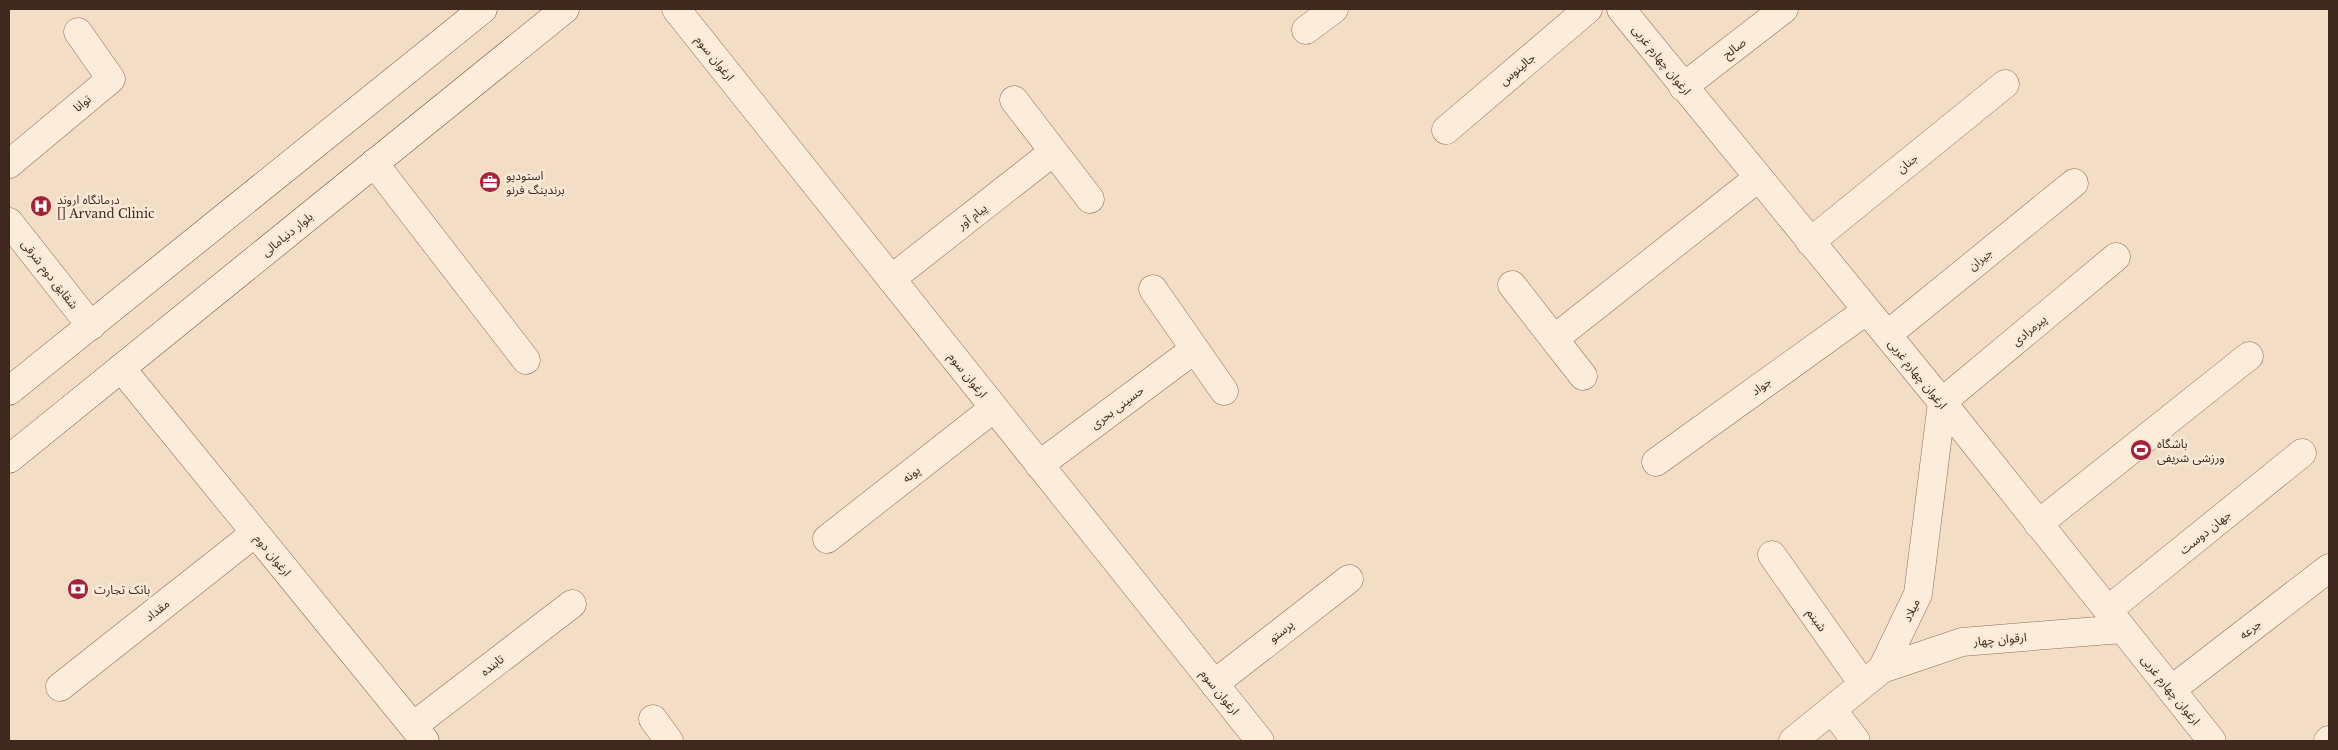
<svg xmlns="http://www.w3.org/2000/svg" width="2338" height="750" viewBox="0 0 2338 750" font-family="'Libre Baskerville','Noto Sans Arabic',serif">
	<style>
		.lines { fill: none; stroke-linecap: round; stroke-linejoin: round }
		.minor-casing { stroke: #906d59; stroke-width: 29 }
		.secondary-casing { stroke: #724e3c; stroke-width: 29 }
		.minor { stroke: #fcecda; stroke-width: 28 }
		.secondary { stroke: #fcecda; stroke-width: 28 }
		.labels { text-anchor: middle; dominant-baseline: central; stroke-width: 5; stroke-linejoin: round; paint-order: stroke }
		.street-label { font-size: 12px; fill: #3f291e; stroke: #f9e9d6 }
		.poi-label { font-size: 12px; fill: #3f291e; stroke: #f9e9d6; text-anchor: start }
	</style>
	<rect width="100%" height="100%" fill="#f3dec5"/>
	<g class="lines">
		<g class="minor-casing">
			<path id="minor" d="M 676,9 L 1260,741
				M 1621,9 L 1942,402 L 2212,741
				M 1306,30 L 1334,9
				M 1683,87 L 1784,9
				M 1014,100 L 1090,199
				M 1446,130 L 1588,9
				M 374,163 L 526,360
				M 9,164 L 111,79 L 78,32
				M 9,222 L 91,326
				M 1810,242 L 2005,84
				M 891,279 L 1053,152
				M 1512,285 L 1583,376
				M 1153,289 L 1224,391
				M 1887,335 L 2074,183
				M 1554,339 L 1758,178
				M 121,368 L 425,741
				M 1656,462 L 1866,311
				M 1039,465 L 1195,349
				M 2038,524 L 2249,356
				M 827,539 L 994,408
				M 1772,555 L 1863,684
				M 2108,610 L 2302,453
				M 1882,669 L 1962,642 L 2122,629
				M 1214,684 L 1349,579
				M 60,687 L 255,533
				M 2171,690 L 2329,568
				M 1832,709 L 1856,741
				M 653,719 L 669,741
				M 413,726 L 572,604
				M 1793,741 L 1882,669 L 1918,594 L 1942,402 L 2116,257
				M 2328,741 L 2329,740"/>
		</g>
		<g class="secondary-casing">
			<path id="secondary" d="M 9,391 L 483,9
				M 9,459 L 565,9"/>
		</g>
		<use href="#minor" class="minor"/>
		<use href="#secondary" class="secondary"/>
	</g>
	<defs>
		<g id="office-disc" transform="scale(1.125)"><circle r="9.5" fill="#a62239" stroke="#f9e9d6"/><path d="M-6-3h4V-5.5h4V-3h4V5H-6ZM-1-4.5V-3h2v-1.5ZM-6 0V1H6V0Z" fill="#fff"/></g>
		<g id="hospital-disc" transform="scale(1.125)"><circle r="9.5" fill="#a62239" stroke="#f9e9d6"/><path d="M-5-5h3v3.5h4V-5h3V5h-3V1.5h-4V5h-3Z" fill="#fff"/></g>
		<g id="stadium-disc" transform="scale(1.125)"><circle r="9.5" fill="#a62239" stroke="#f9e9d6"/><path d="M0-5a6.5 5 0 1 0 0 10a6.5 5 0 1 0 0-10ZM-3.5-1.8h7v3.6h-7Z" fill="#fff"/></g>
		<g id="bank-disc" transform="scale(1.125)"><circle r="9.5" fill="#a62239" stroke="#f9e9d6"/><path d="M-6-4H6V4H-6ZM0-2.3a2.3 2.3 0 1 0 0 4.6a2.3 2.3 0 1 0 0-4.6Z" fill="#fff"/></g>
	</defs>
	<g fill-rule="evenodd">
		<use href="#office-disc" x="490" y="182"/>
		<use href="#hospital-disc" x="41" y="206"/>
		<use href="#stadium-disc" x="2141" y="450"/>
		<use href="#bank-disc" x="78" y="589"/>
	</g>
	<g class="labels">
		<g class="street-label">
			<text transform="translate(1734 48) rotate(-38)">صالح</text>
			<text transform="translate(715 58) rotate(51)">ارغوان سوم</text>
			<text transform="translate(1662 60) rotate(51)">ارغوان چهارم غربی</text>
			<text transform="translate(1517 69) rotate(-40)">جالینوس</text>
			<text transform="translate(82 103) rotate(-40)">توانا</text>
			<text transform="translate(1907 163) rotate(-39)">جنان</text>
			<text transform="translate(972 216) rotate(-38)">پیام آور</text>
			<text transform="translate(287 234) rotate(-39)">بلوار دنیامالی</text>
			<text transform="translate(1980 259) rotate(-39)">جیران</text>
			<text transform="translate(50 274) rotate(52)">شقایق دوم شرقی</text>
			<text transform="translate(2029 330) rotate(-40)">پیرمرادی</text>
			<text transform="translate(1918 374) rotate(51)">ارغوان چهارم غربی</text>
			<text transform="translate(968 375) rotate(51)">ارغوان سوم</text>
			<text transform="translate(1761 386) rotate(-36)">جواد</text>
			<text transform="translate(1117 407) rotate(-37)">حسینی بحری</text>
			<text transform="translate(911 474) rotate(-38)">پونه</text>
			<text transform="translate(2205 532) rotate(-39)">جهان دوست</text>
			<text transform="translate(273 555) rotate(51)">ارغوان دوم</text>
			<text transform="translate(157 610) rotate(-38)">مقداد</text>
			<text transform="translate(1911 610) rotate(-65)">میلاد</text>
			<text transform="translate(1817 620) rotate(55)">شبنم</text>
			<text transform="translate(2250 629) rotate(-38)">جرعه</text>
			<text transform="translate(1281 631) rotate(-38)">پرستو</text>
			<text transform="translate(2000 639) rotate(-5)">ارقوان چهار</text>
			<text transform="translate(492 665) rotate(-38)">تابنده</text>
			<text transform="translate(2171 690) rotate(51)">ارغوان چهارم غربی</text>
			<text transform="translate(1220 692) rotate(51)">ارغوان سوم</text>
		</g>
		<g class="poi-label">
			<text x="506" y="175">استودیو<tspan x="506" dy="14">برندینگ فرنو</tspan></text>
			<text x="57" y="199">درمانگاه اروند<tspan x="57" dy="14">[] Arvand Clinic</tspan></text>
			<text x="2157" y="443">باشگاه<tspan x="2157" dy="14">ورزشی شریفی</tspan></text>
			<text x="94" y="589">بانک تجارت</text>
		</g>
	</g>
	<rect width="2338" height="750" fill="none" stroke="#3f291e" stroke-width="20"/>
</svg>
